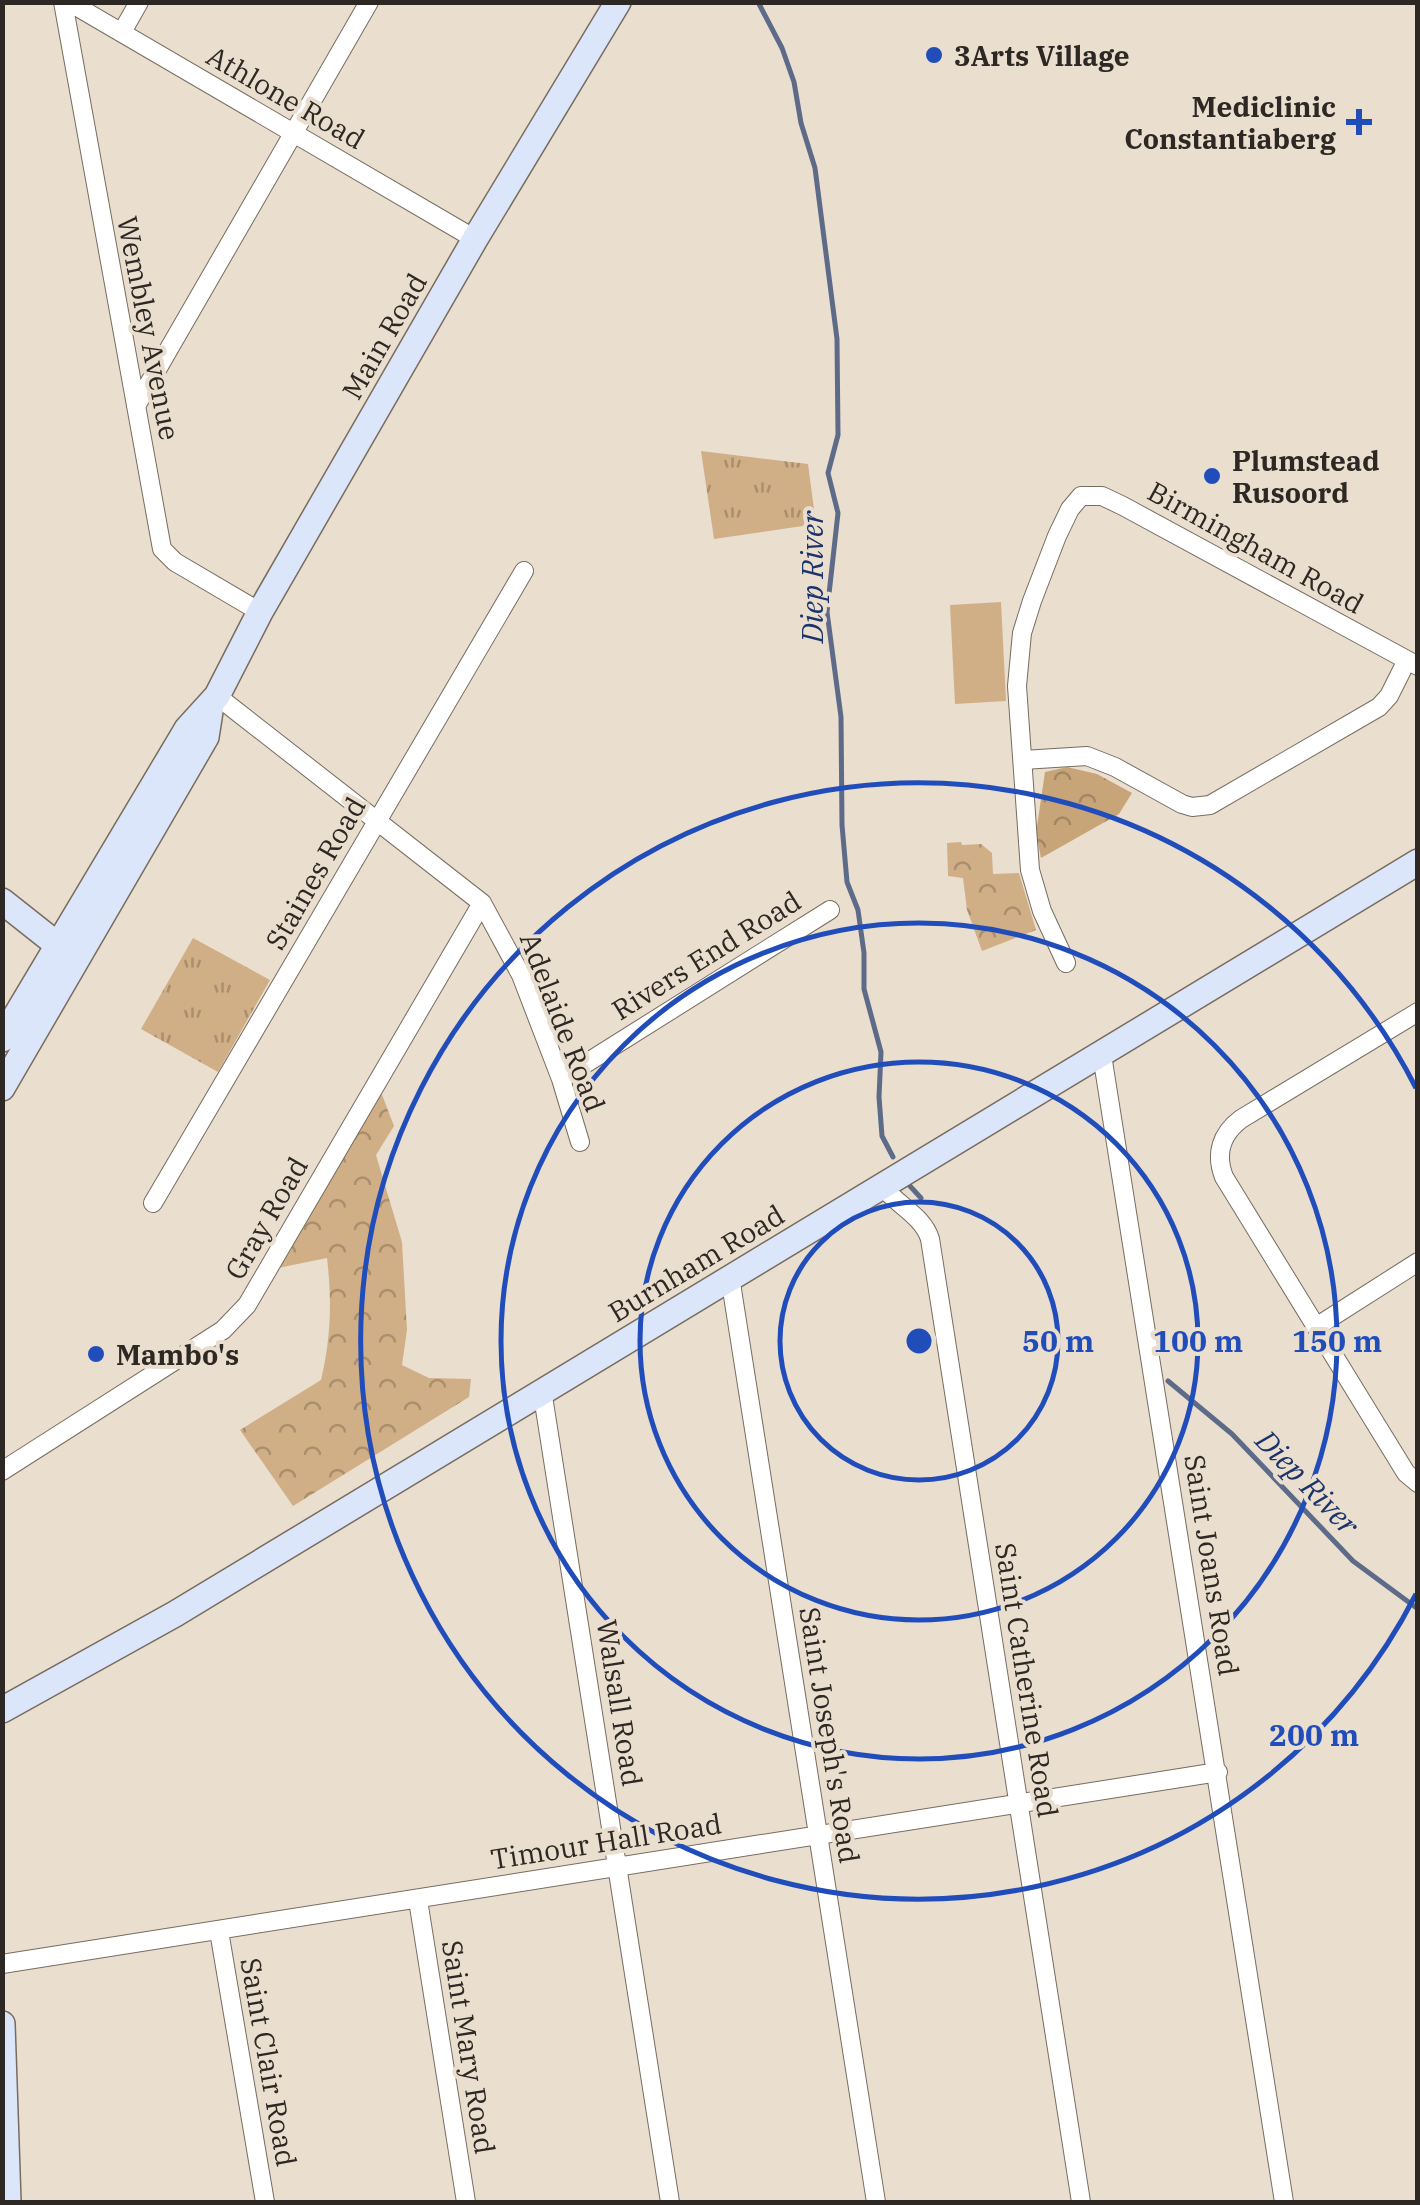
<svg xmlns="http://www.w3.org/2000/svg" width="1420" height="2205" viewBox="0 0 1420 2205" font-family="'IBM Plex Serif',serif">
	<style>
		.grass { fill: url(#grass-tufts) }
		.forest { fill: url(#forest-crowns) }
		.park { fill: url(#park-crowns) }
		.garden { fill: #d1af86 }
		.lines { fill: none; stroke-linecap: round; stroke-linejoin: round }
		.stream { stroke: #5d6b88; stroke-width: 5 }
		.street-casing { stroke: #776c5f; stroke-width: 20 }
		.secondary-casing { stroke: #776c5f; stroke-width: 28 }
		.street { stroke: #fff; stroke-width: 18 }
		.secondary { stroke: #dce6fb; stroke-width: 25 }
		.ring { fill: none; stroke: #214dbb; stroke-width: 5 }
		.poi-dot { fill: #214dbb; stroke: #eadecf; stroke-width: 4 }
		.labels { text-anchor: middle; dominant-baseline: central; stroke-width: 8; stroke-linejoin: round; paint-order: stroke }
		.poi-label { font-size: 28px; font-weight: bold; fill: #2d2823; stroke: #eadecf; text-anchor: start }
		.street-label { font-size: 28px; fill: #2d2823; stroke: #eadecf }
		.water-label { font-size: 30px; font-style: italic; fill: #1a336a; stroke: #eadecf }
		.centre { fill: #214dbb; stroke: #eadecf; stroke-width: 5 }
		.ring-label { font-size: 30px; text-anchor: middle; font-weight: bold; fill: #214dbb; stroke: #eadecf; stroke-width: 8; stroke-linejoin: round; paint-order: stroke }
	</style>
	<defs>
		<pattern id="grass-tufts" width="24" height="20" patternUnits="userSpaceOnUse" patternTransform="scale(2.5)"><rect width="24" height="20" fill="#d1af86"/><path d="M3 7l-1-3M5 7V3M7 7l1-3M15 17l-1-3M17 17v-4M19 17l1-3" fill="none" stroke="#aa8e6d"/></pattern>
		<pattern id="forest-crowns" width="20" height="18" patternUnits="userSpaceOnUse" patternTransform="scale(2.5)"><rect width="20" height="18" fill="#c8a579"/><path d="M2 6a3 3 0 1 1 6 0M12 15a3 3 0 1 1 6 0" fill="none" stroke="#a38663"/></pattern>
		<pattern id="park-crowns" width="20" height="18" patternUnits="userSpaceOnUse" patternTransform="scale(2.5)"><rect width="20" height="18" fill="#d1af86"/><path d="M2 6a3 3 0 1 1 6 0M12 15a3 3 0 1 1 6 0" fill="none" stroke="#aa8e6d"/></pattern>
	</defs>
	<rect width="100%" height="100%" fill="#eadecf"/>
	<path class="grass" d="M 701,451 L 808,464 L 816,524 L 714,539 Z
		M 193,938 L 270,980 L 218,1072 L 141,1029 Z"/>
	<path class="forest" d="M 1067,767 L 1097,774 L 1132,793 L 1119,814 L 1041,858 L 1036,833 L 1045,772 Z"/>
	<path class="park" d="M 961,842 L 962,845 L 981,844 L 992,853 L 993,874 L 1019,873 L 1036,930 L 982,951 L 967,910 L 963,878 L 948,876 L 947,843 Z
		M 381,1092 L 394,1126 L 376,1155 L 402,1242 L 407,1330 L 402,1365 L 429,1378 L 471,1379 L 469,1397 L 293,1506 L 240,1430 L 321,1380 C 331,1338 332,1301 327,1258 L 278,1268 Z"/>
	<path class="garden" d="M 1001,602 L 1006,701 L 955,704 L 950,605 Z"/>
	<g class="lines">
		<path class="stream" d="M 758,2 L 782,48 L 794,82 L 801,123 L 815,168 L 837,339 L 838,435 L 828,473 L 838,513 L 827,612 L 841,717 L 842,825 L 847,882 L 858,910 L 864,953 L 864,989 L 881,1052 L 879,1097 L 882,1136 L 893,1157
			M 909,1185 L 921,1198
			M 1168,1381 L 1232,1434 L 1353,1561 L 1418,1609"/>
		<g class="street-casing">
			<path id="street" d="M 63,2 L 162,549 L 175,562 L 260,612
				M 69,2 L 475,239
				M 122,32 L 139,2
				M 136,406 L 369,2
				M 217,696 L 482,903 L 521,975 L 561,1079 L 580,1142
				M 1023,760 L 1087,756 L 1115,767 L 1182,804 L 1192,807 L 1210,805 L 1379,707 L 1389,696 L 1407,660
				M 1066,963 L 1042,911 L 1030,870 L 1017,686 L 1022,633 L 1032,601 L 1057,536 L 1070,509 L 1081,496 L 1102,496 L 1123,506 L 1418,666
				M 1418,1012 L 1241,1119 C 1221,1134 1215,1154 1224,1177 L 1406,1473 L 1418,1483
				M 1102,1055 L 1284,2202
				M 561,1079 L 830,910
				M 882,1186 C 897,1205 923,1216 930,1239 L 1081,2202
				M 153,1203 L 524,571
				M 730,1277 L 876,2202
				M 1316,1327 L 1418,1262
				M 542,1390 L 670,2202
				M 2,1471 L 223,1330 L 247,1305 L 482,903
				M 418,1900 L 466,2202
				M 219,1931 L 265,2202
				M 2,1964 L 1218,1772"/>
		</g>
		<g class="secondary-casing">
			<path id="secondary" d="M 2,901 L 69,954
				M 2,1039 L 187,729 L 217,696 L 260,612 L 475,239 L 618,2
				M 2,1088 L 206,737 L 211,705
				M 2,1710 L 175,1614 L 1418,862
				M 2,2024 L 8,2202"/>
		</g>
		<use href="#street" class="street"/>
		<use href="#secondary" class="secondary"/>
	</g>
	<g class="ring">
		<circle cx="919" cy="1341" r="139"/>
		<circle cx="919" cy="1341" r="279"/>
		<circle cx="919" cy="1341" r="418"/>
		<path d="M1416 1594A558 558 0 1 1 1416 1088"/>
	</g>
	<g class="poi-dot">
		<circle cx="934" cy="55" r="10"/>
		<path d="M1354 107h10v10h10v10h-10v10h-10v-10h-10v-10h10z"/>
		<circle cx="1212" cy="476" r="10"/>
		<circle cx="96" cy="1354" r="10"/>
	</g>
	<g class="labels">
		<g class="poi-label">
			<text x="954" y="55">3Arts Village</text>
			<text x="1336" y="106" text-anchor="end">Mediclinic<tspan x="1336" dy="32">Constantiaberg</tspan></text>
			<text x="1232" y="460">Plumstead<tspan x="1232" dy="32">Rusoord</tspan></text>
			<text x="116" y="1354">Mambo's</text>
		</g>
		<g class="street-label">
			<text transform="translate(286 97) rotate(30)">Athlone Road</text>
			<text transform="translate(149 328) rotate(79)">Wembley Avenue</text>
			<text transform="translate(384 336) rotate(-60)">Main Road</text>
			<text transform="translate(1256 547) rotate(29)">Birmingham Road</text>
			<text transform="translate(315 873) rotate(-60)">Staines Road</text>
			<text transform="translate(706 955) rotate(-32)">Rivers End Road</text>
			<text transform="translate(563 1022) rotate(69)">Adelaide Road</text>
			<text transform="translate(266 1218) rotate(-60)">Gray Road</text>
			<text transform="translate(696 1263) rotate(-31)">Burnham Road</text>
			<text transform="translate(1212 1565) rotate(81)">Saint Joans Road</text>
			<text transform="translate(1027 1680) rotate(81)">Saint Catherine Road</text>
			<text transform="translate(620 1703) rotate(81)">Walsall Road</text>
			<text transform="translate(830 1735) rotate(81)">Saint Joseph's Road</text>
			<text transform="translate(606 1841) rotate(-9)">Timour Hall Road</text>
			<text transform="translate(469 2047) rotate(81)">Saint Mary Road</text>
			<text transform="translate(269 2062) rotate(80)">Saint Clair Road</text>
		</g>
		<g class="water-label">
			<text transform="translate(811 577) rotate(-90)">Diep River</text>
			<text transform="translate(1308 1482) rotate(46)">Diep River</text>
		</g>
	</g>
	<circle cx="919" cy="1341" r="15" class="centre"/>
	<g class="ring-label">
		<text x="1058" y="1352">50 m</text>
		<text x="1198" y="1352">100 m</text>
		<text x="1337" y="1352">150 m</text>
		<text x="1314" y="1746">200 m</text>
	</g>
	<rect width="1420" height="2205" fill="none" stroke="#2d2823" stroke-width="10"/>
</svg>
